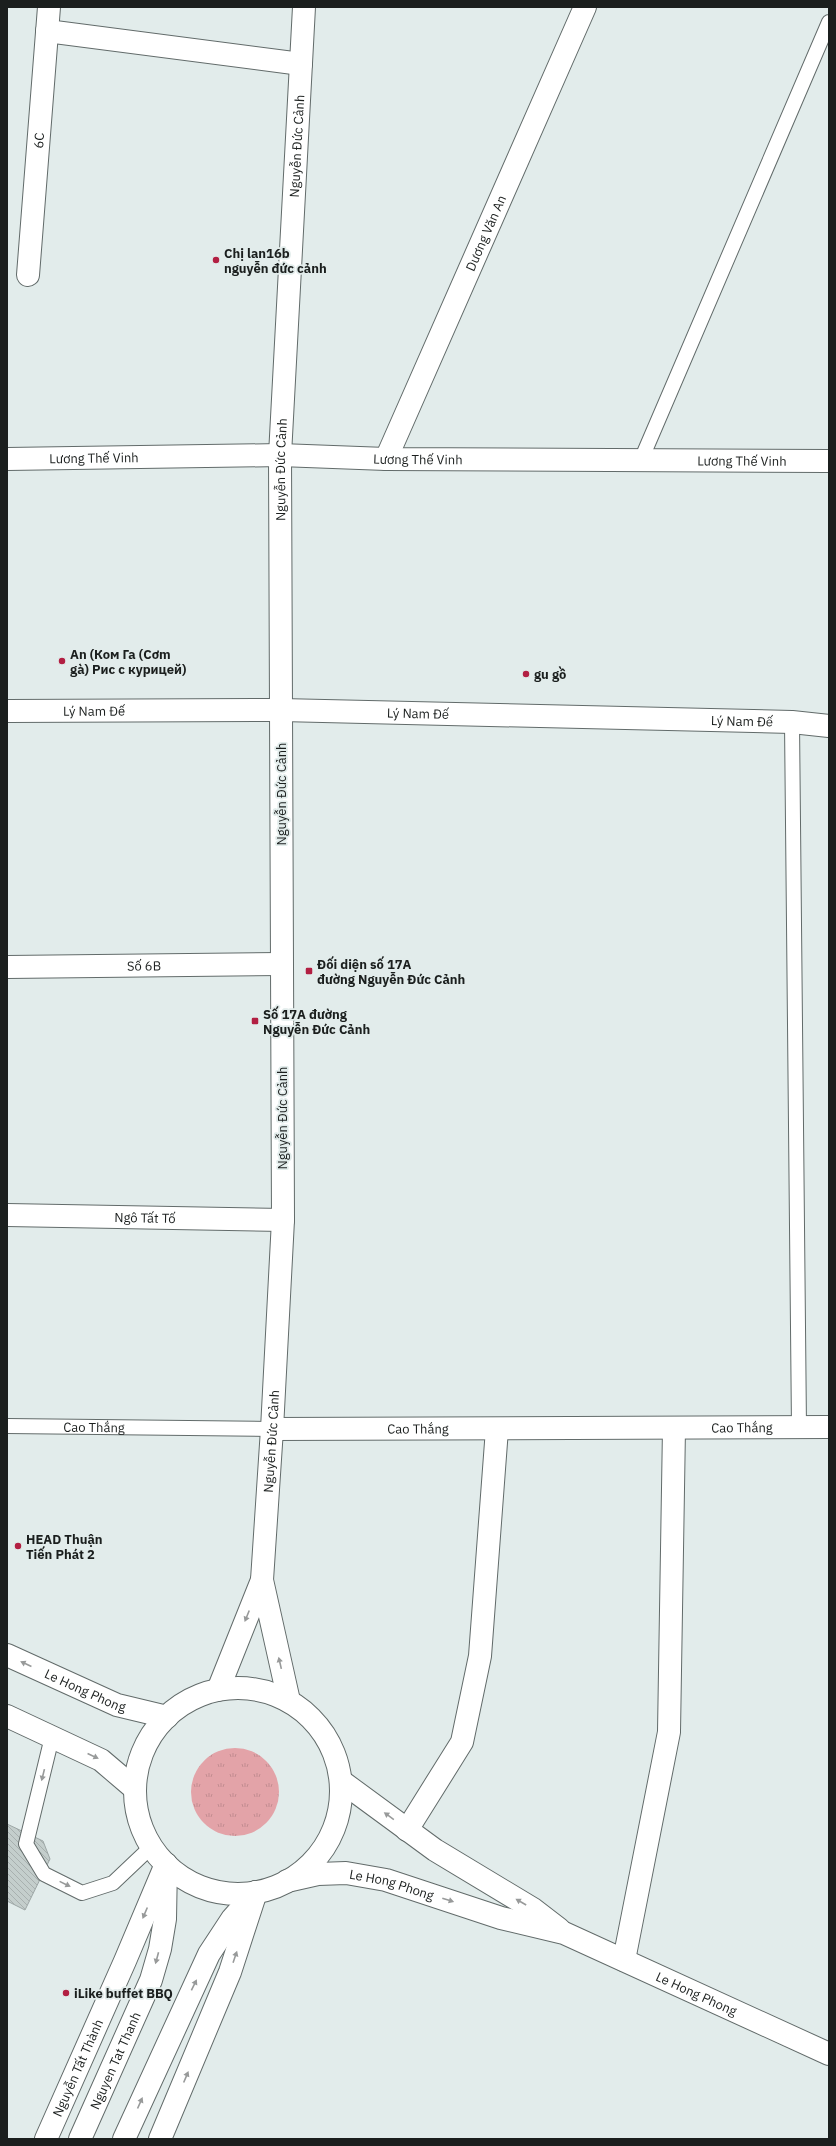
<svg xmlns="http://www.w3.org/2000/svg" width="836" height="2146" viewBox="0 0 836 2146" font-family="'IBM Plex Sans',sans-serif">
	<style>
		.grass { fill: url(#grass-tufts) }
		.building { fill: url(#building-back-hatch); stroke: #9da7a6 }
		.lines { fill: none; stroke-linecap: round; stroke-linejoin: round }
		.service-casing { stroke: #626b6a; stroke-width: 16 }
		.minor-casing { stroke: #626b6a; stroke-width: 24 }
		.secondary-casing { stroke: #626b6a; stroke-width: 24 }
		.primary-casing { stroke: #626b6a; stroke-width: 24 }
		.service { stroke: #fff; stroke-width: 14 }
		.minor { stroke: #fff; stroke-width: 22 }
		.secondary { stroke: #fff; stroke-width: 22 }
		.primary { stroke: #fff; stroke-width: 22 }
		.oneway { fill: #989a9a }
		.poi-dot { fill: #b21f42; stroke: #e2eceb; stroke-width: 1.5 }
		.labels { text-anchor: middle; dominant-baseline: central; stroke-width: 3.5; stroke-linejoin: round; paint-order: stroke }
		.street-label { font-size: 13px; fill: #1b1f1e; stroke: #e2eceb }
		.poi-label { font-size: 13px; font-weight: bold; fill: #1b1f1e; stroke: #e2eceb; text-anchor: start }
	</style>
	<defs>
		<pattern id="grass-tufts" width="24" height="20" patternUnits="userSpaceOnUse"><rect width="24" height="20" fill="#e3a3a8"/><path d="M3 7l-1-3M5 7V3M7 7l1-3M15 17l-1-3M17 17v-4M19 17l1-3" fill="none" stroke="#c28c90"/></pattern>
		<pattern id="building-back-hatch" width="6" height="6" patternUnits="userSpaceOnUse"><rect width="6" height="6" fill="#c4cecc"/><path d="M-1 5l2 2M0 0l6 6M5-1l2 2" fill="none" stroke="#a8b0af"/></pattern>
	</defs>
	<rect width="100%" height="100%" fill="#e2eceb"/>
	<path class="grass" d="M191 1792a44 44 0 1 1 88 0a44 44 0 1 1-88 0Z"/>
	<path class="building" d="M 7,1824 L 43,1841 L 50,1859 L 25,1910 L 7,1901 Z"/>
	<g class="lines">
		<g class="service-casing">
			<g id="service">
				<path d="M 641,460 L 829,22"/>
				<path d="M 792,722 L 799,1428"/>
				<path id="s1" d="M 7,1426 L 272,1429"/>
				<path d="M 52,1737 L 26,1844 L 44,1874 L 82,1893 L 113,1883 L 151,1847"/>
			</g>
		</g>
		<g class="minor-casing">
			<g id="minor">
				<path d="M 47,31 L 301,64"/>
				<path id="s2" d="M 28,275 L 49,7"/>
				<path id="s3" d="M 7,459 L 280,455 L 386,459 L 829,461"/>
				<path id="s4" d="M 386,459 L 585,7"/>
				<path id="s5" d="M 7,711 L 281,710 L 792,722 L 829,726"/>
				<path id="s6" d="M 7,967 L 281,964"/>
				<path id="s7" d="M 7,1215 L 283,1220"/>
				<path id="s8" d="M 272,1429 L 829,1427"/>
				<path d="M 407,1830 L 462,1742 L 480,1656 L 497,1429"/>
				<path d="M 624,1960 L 669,1732 L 674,1428"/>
				<path id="s9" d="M 46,2139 L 125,1961 L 166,1864"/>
				<path d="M 160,2139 L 230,1972 L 256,1892"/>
			</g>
		</g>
		<g class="secondary-casing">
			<g id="secondary">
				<path id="s10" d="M 7,1655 L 117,1705 L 167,1717"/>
				<path d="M 7,1716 L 101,1760 L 135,1789"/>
				<path d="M 341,1781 L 435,1850 L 533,1909 L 559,1929"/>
				<path id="s11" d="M 287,1881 L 318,1874 L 346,1873 L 386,1880 L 501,1918 L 564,1933 L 829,2054"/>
			</g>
		</g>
		<g class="primary-casing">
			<g id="primary">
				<circle cx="238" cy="1791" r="103"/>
				<path d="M 218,1690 L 262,1580"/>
				<path id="s12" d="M 289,1701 L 262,1580 L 272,1429 L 283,1220 L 280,455 L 304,7"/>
				<path id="s13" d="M 80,2139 L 151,1980 L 160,1949 L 165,1919 L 166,1864"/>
				<path d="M 124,2139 L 209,1954 L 232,1919 L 256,1892"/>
			</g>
		</g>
		<use href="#service" class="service"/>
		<use href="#minor" class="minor"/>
		<use href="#secondary" class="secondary"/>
		<use href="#primary" class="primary"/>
	</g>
	<defs><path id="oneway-solid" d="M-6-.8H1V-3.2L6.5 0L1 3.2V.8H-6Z"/></defs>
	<g class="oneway">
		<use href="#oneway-solid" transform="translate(247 1616) rotate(112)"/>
		<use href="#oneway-solid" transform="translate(280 1663) rotate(-103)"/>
		<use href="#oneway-solid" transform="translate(26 1664) rotate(-155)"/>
		<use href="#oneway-solid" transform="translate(93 1756) rotate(25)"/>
		<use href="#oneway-solid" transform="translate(43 1775) rotate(104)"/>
		<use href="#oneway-solid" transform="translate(389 1816) rotate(-144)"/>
		<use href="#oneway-solid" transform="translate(65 1884) rotate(26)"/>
		<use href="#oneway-solid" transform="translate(448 1900) rotate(18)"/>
		<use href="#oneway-solid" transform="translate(521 1902) rotate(-150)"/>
		<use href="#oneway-solid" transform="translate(145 1913) rotate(113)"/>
		<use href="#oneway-solid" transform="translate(235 1957) rotate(-71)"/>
		<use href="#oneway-solid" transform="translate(157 1958) rotate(105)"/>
		<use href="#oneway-solid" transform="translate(194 1985) rotate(-64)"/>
		<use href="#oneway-solid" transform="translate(186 2077) rotate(-67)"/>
		<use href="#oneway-solid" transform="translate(140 2103) rotate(-66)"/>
	</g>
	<g class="poi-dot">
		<circle cx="216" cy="260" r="4"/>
		<circle cx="62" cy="661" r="4"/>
		<circle cx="526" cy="674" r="4"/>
		<rect x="305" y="967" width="8" height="8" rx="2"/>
		<rect x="251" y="1017" width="8" height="8" rx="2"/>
		<circle cx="18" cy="1546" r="4"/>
		<circle cx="66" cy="1993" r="4"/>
	</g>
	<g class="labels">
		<g class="street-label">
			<text stroke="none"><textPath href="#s2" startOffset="135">6C</textPath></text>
			<text stroke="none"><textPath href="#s12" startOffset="1559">Nguyễn Đức Cảnh</textPath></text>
			<text stroke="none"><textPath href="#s4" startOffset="247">Dương Văn An</textPath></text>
			<text stroke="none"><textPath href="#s3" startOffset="87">Lương Thế Vinh</textPath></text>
			<text stroke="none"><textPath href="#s3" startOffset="411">Lương Thế Vinh</textPath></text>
			<text stroke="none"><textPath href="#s3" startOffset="735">Lương Thế Vinh</textPath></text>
			<text stroke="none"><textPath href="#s12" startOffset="1235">Nguyễn Đức Cảnh</textPath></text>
			<text stroke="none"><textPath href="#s5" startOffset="87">Lý Nam Đế</textPath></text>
			<text stroke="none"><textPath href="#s5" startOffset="411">Lý Nam Đế</textPath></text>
			<text stroke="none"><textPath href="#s5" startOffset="735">Lý Nam Đế</textPath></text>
			<text transform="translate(281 794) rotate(-90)">Nguyễn Đức Cảnh</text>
			<text stroke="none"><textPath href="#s6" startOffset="137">Số 6B</textPath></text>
			<text transform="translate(282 1118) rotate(-90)">Nguyễn Đức Cảnh</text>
			<text stroke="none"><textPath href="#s7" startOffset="138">Ngô Tất Tố</textPath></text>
			<text stroke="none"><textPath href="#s1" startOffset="87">Cao Thắng</textPath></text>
			<text stroke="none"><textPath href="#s8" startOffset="470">Cao Thắng</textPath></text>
			<text stroke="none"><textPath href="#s8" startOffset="146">Cao Thắng</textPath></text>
			<text stroke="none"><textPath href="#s12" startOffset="263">Nguyễn Đức Cảnh</textPath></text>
			<text stroke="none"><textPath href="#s10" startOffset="86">Le Hong Phong</textPath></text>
			<text stroke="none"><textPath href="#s11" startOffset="107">Le Hong Phong</textPath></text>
			<text stroke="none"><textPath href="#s11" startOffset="432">Le Hong Phong</textPath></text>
			<text stroke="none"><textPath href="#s13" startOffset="86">Nguyen Tat Thanh</textPath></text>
			<text stroke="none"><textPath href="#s9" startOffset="78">Nguyễn Tất Thành</textPath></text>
		</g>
		<g class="poi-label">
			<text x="224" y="253">Chị lan16b<tspan x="224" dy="15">nguyễn đức cảnh</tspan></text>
			<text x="70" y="654">An (Ком Га (Cơm<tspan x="70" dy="15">gà) Рис с курицей)</tspan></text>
			<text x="534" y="674">gu gồ</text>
			<text x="317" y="964">Đối diện số 17A<tspan x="317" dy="15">đường Nguyễn Đức Cảnh</tspan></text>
			<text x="263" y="1014">Số 17A đường<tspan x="263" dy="15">Nguyễn Đức Cảnh</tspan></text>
			<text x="26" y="1539">HEAD Thuận<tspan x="26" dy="15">Tiến Phát 2</tspan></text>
			<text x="74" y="1993">iLike buffet BBQ</text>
		</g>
	</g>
	<rect width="836" height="2146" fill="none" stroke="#1b1f1e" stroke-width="16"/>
</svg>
